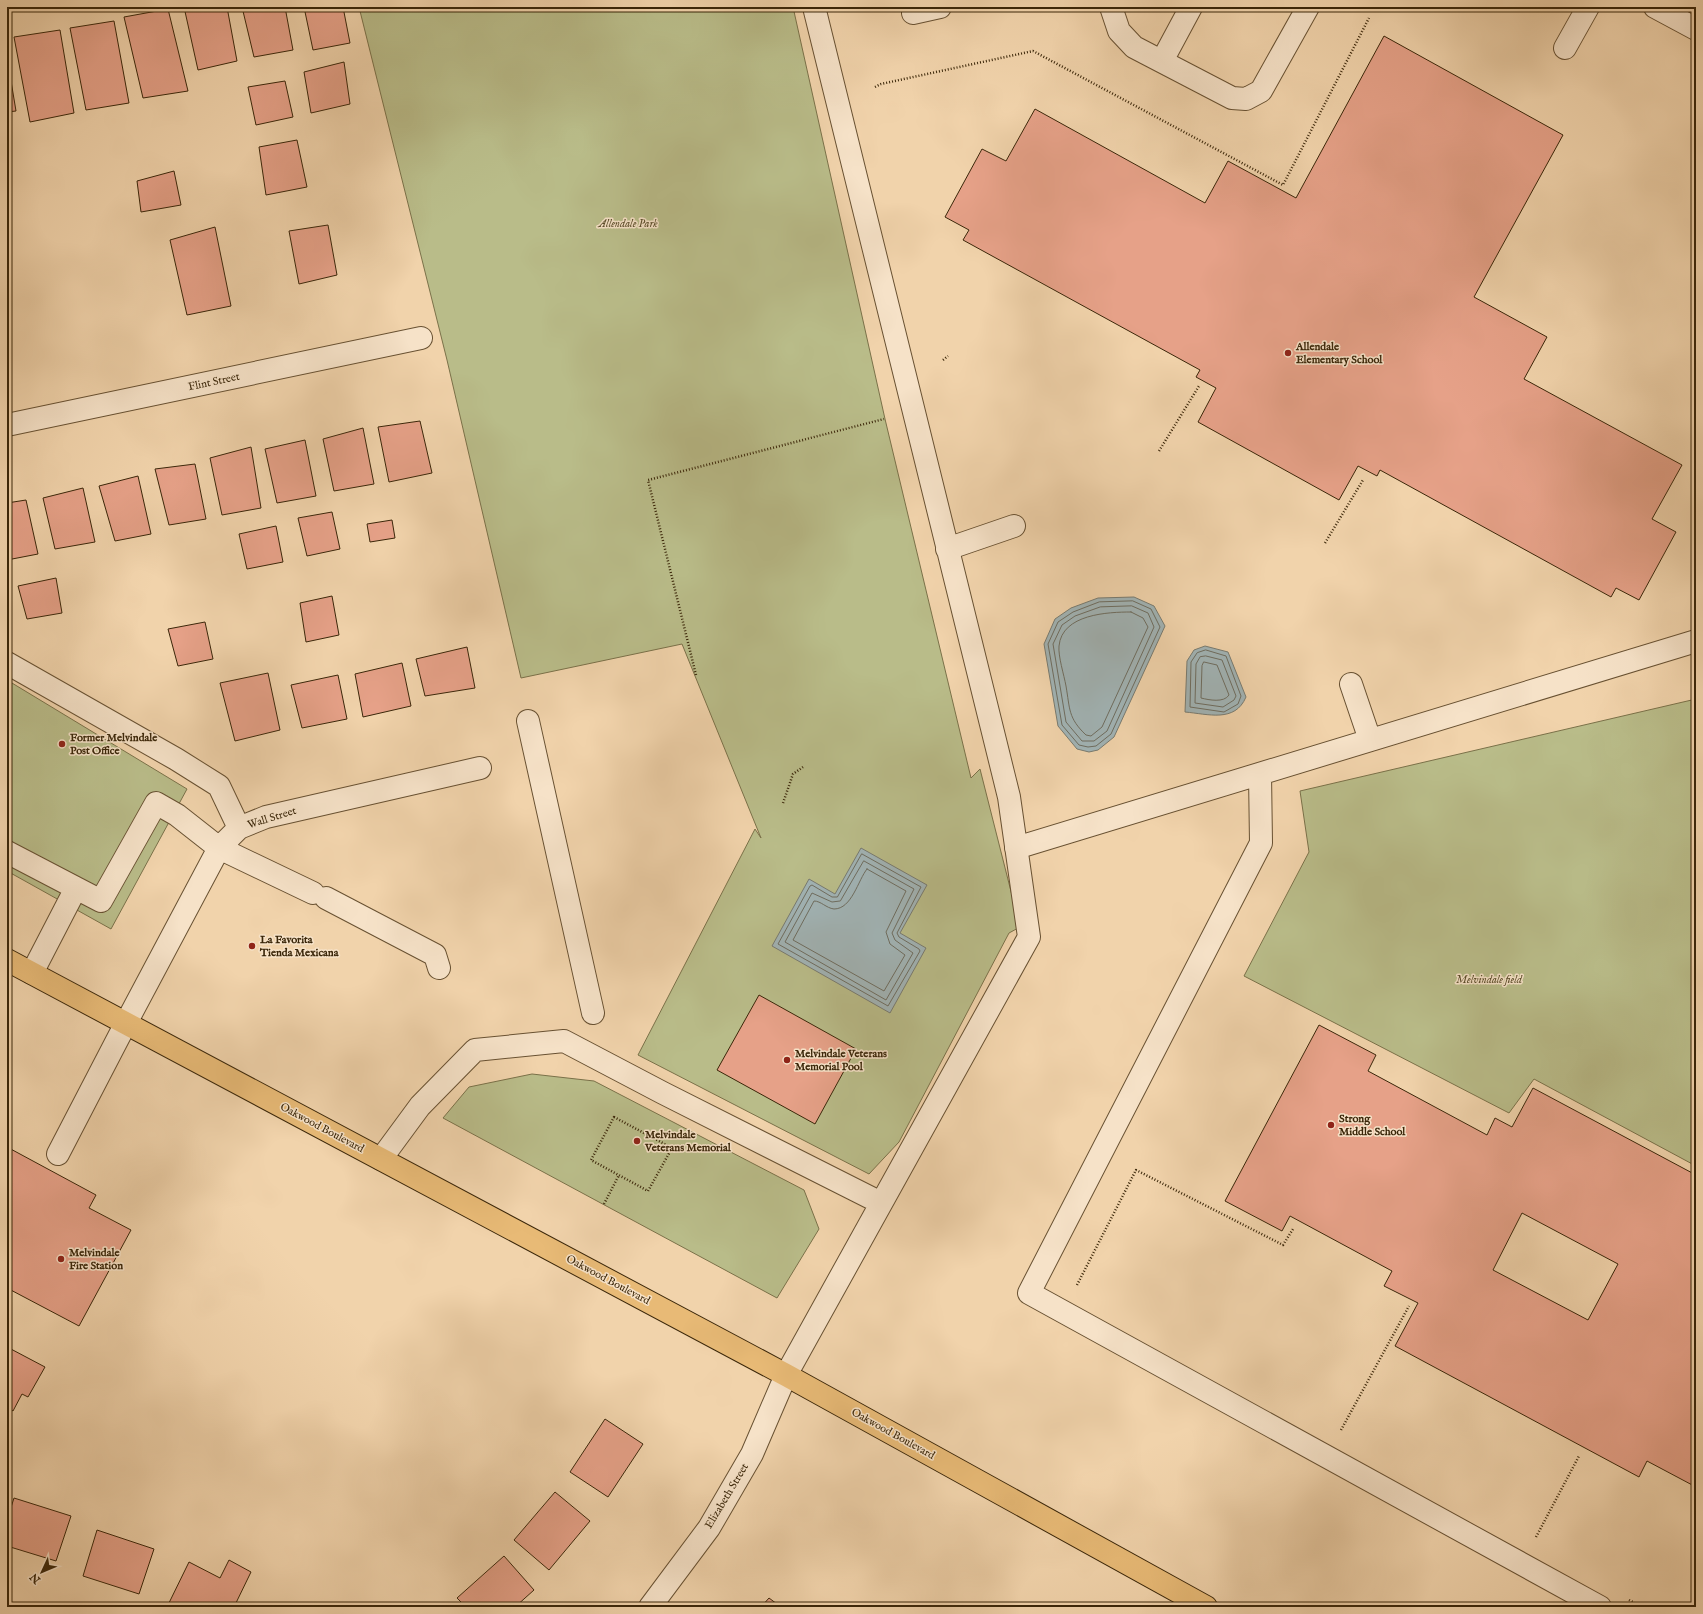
<svg xmlns="http://www.w3.org/2000/svg" width="1703" height="1614" viewBox="0 0 1703 1614" font-family="'IM FELL English',serif">
	<style>
		.green { fill: #b9bc89; stroke: #7a7149 }
		.water { fill: #a1b4b6; stroke: #787b71 }
		.lines { fill: none; stroke-linecap: round; stroke-linejoin: round }
		.shore { stroke: #6e6d60; stroke-width: 1 }
		.building { fill: #e6a188; stroke: #3a2609; fill-rule: evenodd }
		.minor-casing { stroke: #685132; stroke-width: 24 }
		.major-casing { stroke: #3a2609; stroke-width: 24 }
		.path { stroke: #3a2609; stroke-width: 2.5; stroke-dasharray: 1 2; stroke-linecap: butt }
		.minor { stroke: #f6e2c8; stroke-width: 22 }
		.major { stroke: #e8ba76; stroke-width: 22 }
		.poi-dot { fill: #8f2418; stroke: #f6e2c8; stroke-width: 1.5 }
		.labels { text-anchor: middle; dominant-baseline: central; stroke-width: 3; stroke-linejoin: round; paint-order: stroke }
		.park-label { font-size: 11px; font-style: italic; fill: #5a4c29; stroke: #f6e2c8 }
		.poi-label { font-size: 11px; font-weight: bold; fill: #3a2609; stroke: #f6e2c8; text-anchor: start }
		.street-label { font-size: 11px; fill: #3a2609; stroke: #f6e2c8 }
	</style>
	<rect width="100%" height="100%" fill="#f1d3ab"/>
	<filter id="stains"><feTurbulence type="fractalNoise" baseFrequency=".005" numOctaves="4"/><feColorMatrix values="0 0 0 0 .2 0 0 0 0 .09 0 0 0 0 .02 0 0 0 .5 -.17"/></filter>
	<radialGradient id="worn" r=".72"><stop offset=".6" stop-color="#630" stop-opacity="0"/><stop offset="1" stop-color="#630" stop-opacity=".3"/></radialGradient>
	<path class="green" d="M 359,7 L 793,7 L 885,419 L 971,778 L 980,769 L 1020,927 L 1009,933 L 899,1142 L 869,1174 L 638,1055 L 755,829 L 761,838 L 682,644 L 521,678 L 447,360 Z
		M 7,680 L 187,789 L 111,929 L 7,871 Z
		M 1696,699 L 1696,1166 L 1534,1079 L 1509,1113 L 1244,976 L 1309,852 L 1300,791 Z
		M 532,1074 L 594,1081 L 804,1190 L 819,1229 L 777,1298 L 443,1118 L 469,1087 Z"/>
	<path class="water" d="M 1134,597 L 1154,606 L 1165,626 L 1114,737 L 1098,750 L 1089,752 L 1077,749 L 1058,726 L 1044,644 L 1055,619 L 1071,608 L 1098,598 Z
		M 1205,646 L 1228,652 L 1246,697 C 1235,723 1208,714 1185,712 L 1187,661 L 1194,650 Z
		M 861,848 L 927,885 L 900,933 L 926,948 L 890,1013 L 772,946 L 809,879 L 835,894 Z"/>
	<g class="lines">
		<path class="shore" d="M 1133,601 L 1151,609 L 1160,627 L 1111,734 L 1096,746 L 1088,747 L 1079,745 L 1062,725 L 1048,644 L 1058,622 L 1073,612 L 1099,602 Z
			M 1132,606 L 1148,613 L 1154,627 L 1107,731 L 1094,741 L 1082,741 L 1066,722 L 1053,644 L 1062,625 L 1075,616 L 1100,607 Z
			M 1131,612 L 1143,618 L 1148,627 L 1102,727 L 1091,736 L 1086,735 C 1068,718 1070,709 1066,686 C 1064,675 1058,656 1059,646 C 1062,614 1108,612 1131,612 Z
			M 1206,650 L 1226,656 L 1241,696 L 1238,704 L 1224,712 L 1190,707 L 1191,662 L 1197,653 Z
			M 1206,656 L 1222,660 L 1236,696 L 1234,700 L 1223,707 L 1195,703 L 1196,664 L 1200,657 Z
			M 1204,662 L 1217,665 L 1229,695 C 1224,703 1209,700 1201,698 L 1202,666 Z
			M 862,854 L 921,887 L 897,933 L 899,937 L 919,949 L 920,951 L 888,1006 L 778,944 L 810,886 L 812,885 L 832,897 L 837,897 Z
			M 864,861 L 914,889 L 892,933 L 895,940 L 913,953 L 886,1000 L 785,942 L 812,893 L 832,902 L 840,901 Z
			M 867,869 L 906,891 L 886,932 L 890,944 L 905,955 L 884,991 L 793,940 L 814,901 C 821,901 826,908 834,909 C 852,909 858,880 867,869 Z"/>
	</g>
	<path class="building" d="M 184,7 L 227,7 L 237,61 L 198,70 Z
		M 242,7 L 285,7 L 293,50 L 254,57 Z
		M 304,7 L 343,7 L 350,43 L 313,50 Z
		M 168,9 L 188,91 L 143,98 L 124,17 Z
		M 114,21 L 129,103 L 86,110 L 70,28 Z
		M 60,30 L 74,113 L 30,122 L 14,37 Z
		M 1384,36 L 1563,135 L 1474,297 L 1547,337 L 1524,379 L 1682,465 L 1652,519 L 1676,532 L 1639,600 L 1616,588 L 1611,597 L 1380,470 L 1377,476 L 1358,466 L 1339,500 L 1198,422 L 1216,388 L 1196,377 L 1200,370 L 963,240 L 969,230 L 945,217 L 982,149 L 1006,161 L 1035,109 L 1205,203 L 1228,161 L 1296,198 Z
		M 7,57 L 16,111 L 7,112 Z
		M 344,62 L 350,104 L 311,113 L 304,72 Z
		M 285,81 L 293,117 L 256,125 L 248,87 Z
		M 297,140 L 307,187 L 266,195 L 259,147 Z
		M 174,171 L 181,205 L 141,212 L 137,181 Z
		M 328,225 L 337,275 L 299,284 L 289,231 Z
		M 215,227 L 231,306 L 187,315 L 170,240 Z
		M 420,421 L 432,473 L 389,482 L 378,427 Z
		M 363,428 L 374,484 L 334,491 L 323,439 Z
		M 305,440 L 316,496 L 277,503 L 265,449 Z
		M 251,447 L 261,508 L 222,515 L 210,458 Z
		M 195,464 L 206,519 L 169,525 L 155,469 Z
		M 138,476 L 151,534 L 115,541 L 99,486 Z
		M 83,488 L 95,542 L 55,549 L 43,498 Z
		M 26,500 L 38,554 L 7,560 L 7,503 Z
		M 332,512 L 340,549 L 307,556 L 298,518 Z
		M 392,520 L 395,538 L 370,542 L 367,524 Z
		M 276,526 L 283,562 L 247,569 L 239,534 Z
		M 56,578 L 62,613 L 27,619 L 18,586 Z
		M 332,596 L 339,635 L 306,642 L 300,603 Z
		M 205,622 L 213,659 L 178,666 L 168,629 Z
		M 467,647 L 475,688 L 425,696 L 416,659 Z
		M 402,663 L 411,706 L 363,717 L 355,674 Z
		M 268,673 L 280,730 L 235,741 L 220,683 Z
		M 338,675 L 347,719 L 302,728 L 291,685 Z
		M 759,995 L 856,1049 L 815,1124 L 717,1070 Z
		M 1319,1025 L 1376,1055 L 1368,1071 L 1487,1135 L 1495,1118 L 1512,1127 L 1533,1088 L 1696,1175 L 1696,1487 L 1647,1461 L 1639,1477 L 1395,1346 L 1418,1303 L 1384,1286 L 1392,1271 L 1290,1216 L 1282,1231 L 1225,1201 ZM 1522,1213 L 1618,1264 L 1588,1320 L 1493,1270 Z
		M 7,1147 L 96,1195 L 89,1208 L 131,1230 L 79,1326 L 7,1288 Z
		M 9,1348 L 45,1367 L 28,1397 L 22,1394 L 13,1411 L 7,1407 L 7,1351 Z
		M 605,1419 L 643,1444 L 608,1497 L 570,1472 Z
		M 555,1492 L 590,1521 L 549,1570 L 514,1540 Z
		M 14,1498 L 71,1516 L 56,1561 L 7,1546 L 7,1520 Z
		M 97,1530 L 154,1549 L 139,1594 L 83,1576 Z
		M 504,1556 L 534,1590 L 515,1607 L 466,1607 L 457,1598 Z
		M 229,1560 L 251,1572 L 234,1607 L 167,1607 L 189,1562 L 220,1578 Z
		M 769,1598 L 781,1607 L 761,1607 Z"/>
	<g class="lines">
		<g class="minor-casing">
			<path id="minor" d="M 1111,7 L 1119,31 L 1134,47 L 1232,98 L 1246,99 L 1261,91 L 1308,7
				M 1655,7 L 1696,29
				M 913,13 L 940,7
				M 1565,48 L 1588,7
				M 1162,61 L 1191,7
				M 7,425 L 421,338
				M 947,549 L 1014,526
				M 7,663 L 176,759 L 219,786 L 239,828
				M 1351,684 L 1370,740
				M 528,721 L 593,1013
				M 1260,774 L 1261,843 L 1029,1293 L 1600,1607
				M 1016,848 L 1696,641
				M 7,852 L 76,888 L 32,973
				M 76,888 L 101,901 L 156,803 L 177,815 L 219,848 L 313,893
				M 326,898 L 435,955 L 439,968
				M 58,1154 L 126,1023 L 219,848 L 239,828 L 266,817 L 480,768
				M 381,1159 L 420,1106 L 475,1050 L 564,1041 L 663,1093 L 881,1203
				M 650,1607 L 709,1528 L 752,1454 L 786,1375 L 1029,937 L 1009,797 L 814,7"/>
		</g>
		<g class="major-casing">
			<path id="major" d="M 7,960 L 786,1375 L 1206,1607"/>
		</g>
		<path class="path" d="M 875,87 L 881,84 L 1033,51 L 1283,185 L 1369,18
			M 943,360 L 948,356
			M 1159,451 L 1199,386
			M 1325,543 L 1363,480
			M 696,675 L 648,480 L 884,419
			M 783,803 L 793,774 L 803,767
			M 614,1117 L 672,1148 L 648,1191 L 591,1160 Z
			M 604,1204 L 619,1175
			M 1077,1285 L 1136,1170 L 1283,1245 L 1293,1229
			M 1341,1430 L 1409,1306
			M 1536,1537 L 1579,1456
			M 1629,1600 L 1642,1607"/>
		<use href="#minor" class="minor"/>
		<use href="#major" class="major"/>
	</g>
	<g class="poi-dot">
		<circle cx="1288" cy="353" r="4"/>
		<circle cx="62" cy="744" r="4"/>
		<circle cx="252" cy="946" r="4"/>
		<circle cx="787" cy="1060" r="4"/>
		<circle cx="1331" cy="1125" r="4"/>
		<circle cx="637" cy="1141" r="4"/>
		<circle cx="61" cy="1259" r="4"/>
	</g>
	<g class="labels">
		<g class="park-label">
			<text x="628" y="224">Allendale Park</text>
			<text x="1489" y="980">Melvindale field</text>
		</g>
		<g class="poi-label">
			<text x="1296" y="347">Allendale<tspan x="1296" dy="13">Elementary School</tspan></text>
			<text x="70" y="738">Former Melvindale<tspan x="70" dy="13">Post Office</tspan></text>
			<text x="260" y="940">La Favorita<tspan x="260" dy="13">Tienda Mexicana</tspan></text>
			<text x="795" y="1054">Melvindale Veterans<tspan x="795" dy="13">Memorial Pool</tspan></text>
			<text x="1339" y="1119">Strong<tspan x="1339" dy="13">Middle School</tspan></text>
			<text x="645" y="1135">Melvindale<tspan x="645" dy="13">Veterans Memorial</tspan></text>
			<text x="69" y="1253">Melvindale<tspan x="69" dy="13">Fire Station</tspan></text>
		</g>
		<g class="street-label">
			<text transform="translate(214 382) rotate(-12)">Flint Street</text>
			<text transform="translate(272 818) rotate(-17)">Wall Street</text>
			<text transform="translate(322 1128) rotate(28)">Oakwood Boulevard</text>
			<text transform="translate(608 1280) rotate(28)">Oakwood Boulevard</text>
			<text transform="translate(893 1434) rotate(29)">Oakwood Boulevard</text>
			<text transform="translate(727 1496) rotate(-59)">Elizabeth Street</text>
		</g>
	</g>
	<rect width="1703" height="1614" fill="none" stroke="#f1d3ab" stroke-width="24"/>
	<rect x="8" y="8" width="1687" height="1598" fill="none" stroke="#3a2609" stroke-width="2"/>
	<rect x="12" y="12" width="1679" height="1590" fill="none" stroke="#3a2609"/>
	<g transform="translate(42 1572) rotate(226)" stroke="#f6e2c8" stroke-width="3" paint-order="stroke">
	<path d="M0-3L7 15L0 10L-7 15Z" fill="#3a2609"/>
	<text y="-6" font-size="11" font-weight="bold" text-anchor="middle" fill="#3a2609">N</text>
	</g>
	<rect width="100%" height="100%" filter="url(#stains)"/>
	<rect width="100%" height="100%" fill="url(#worn)"/>
</svg>
